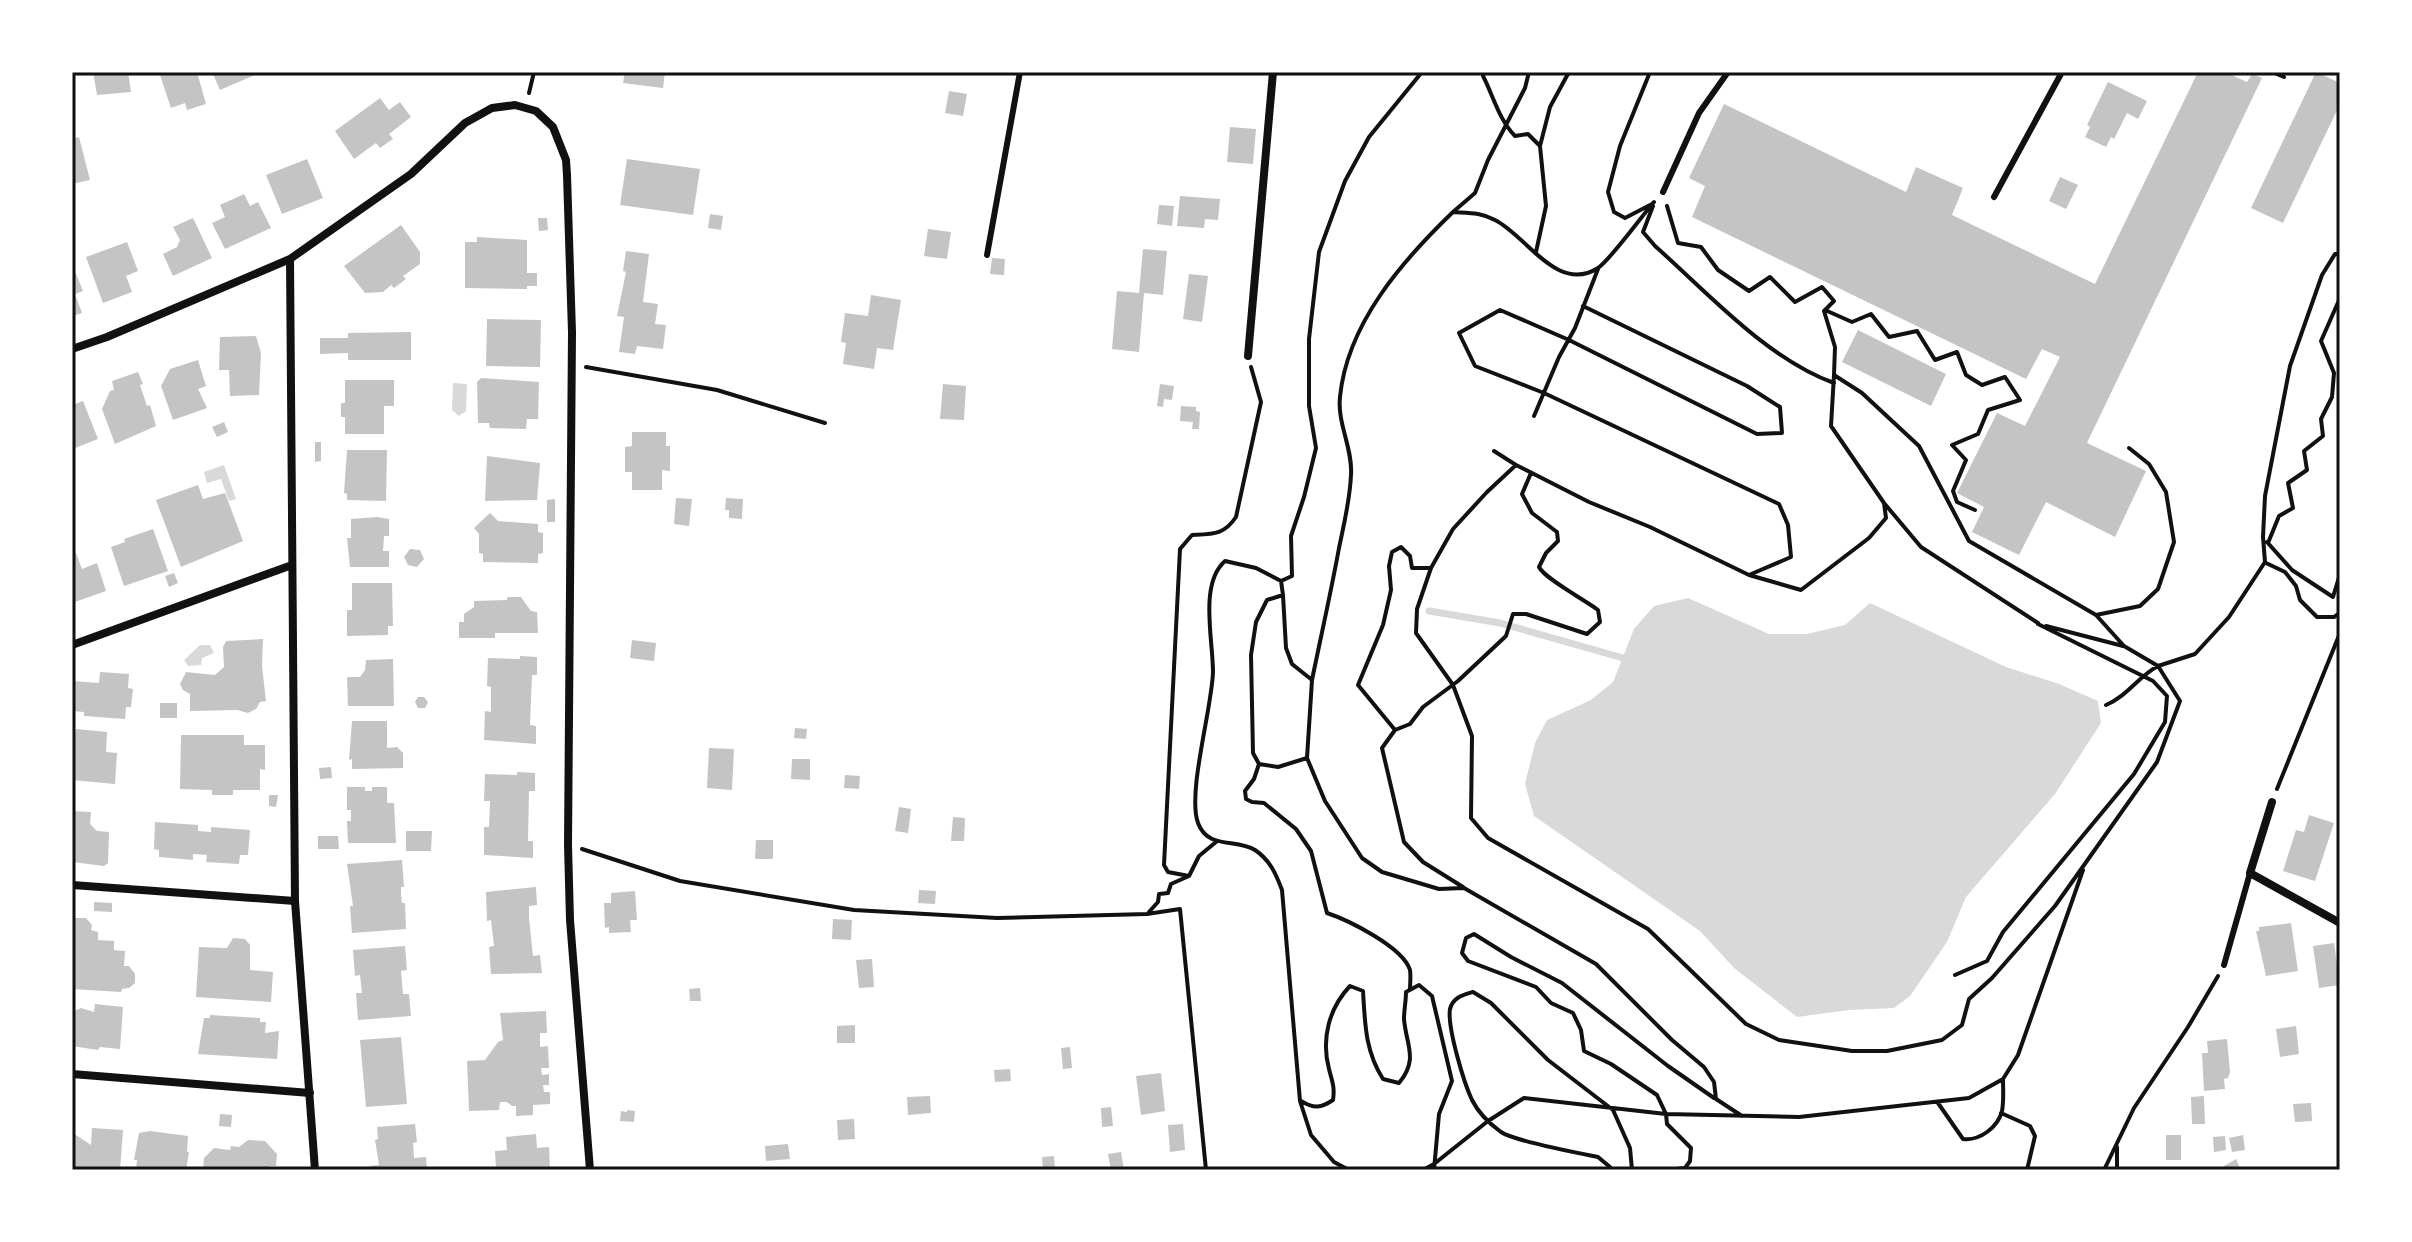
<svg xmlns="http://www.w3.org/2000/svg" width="2412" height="1242" viewBox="0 0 2412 1242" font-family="Rubik,sans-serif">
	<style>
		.water { fill: #d9d9d9 }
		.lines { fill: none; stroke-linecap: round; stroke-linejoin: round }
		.stream { stroke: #d9d9d9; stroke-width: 7 }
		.building { fill: #c4c4c4 }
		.path { stroke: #111; stroke-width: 4 }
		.service { stroke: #111; stroke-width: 6 }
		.minor { stroke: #111; stroke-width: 8 }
		.neatline { fill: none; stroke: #111; stroke-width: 3 }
	</style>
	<rect width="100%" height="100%" fill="#fff"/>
	<path class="water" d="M 453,383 L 467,384 L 466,411 L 459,416 L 452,410 Z
		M 224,465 L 236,499 L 229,501 L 221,479 L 207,483 L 204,472 Z
		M 1688,598 L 1769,634 L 1807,634 L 1845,625 L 1870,603 L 2006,667 L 2059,684 L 2098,701 L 2101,723 L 2055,794 L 1966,897 L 1947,942 L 1910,996 L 1894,1008 L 1849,1010 L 1797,1017 L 1734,968 L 1700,931 L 1534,816 L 1525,784 L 1535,743 L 1547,720 L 1591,700 L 1613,682 L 1634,629 L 1654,606 Z
		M 200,645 L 210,645 L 214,653 L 202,658 L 201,665 L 188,666 L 184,660 Z"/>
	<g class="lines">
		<path class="stream" d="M 1429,611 L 1500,623 L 1623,658"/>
	</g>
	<path class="building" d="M 93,72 L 128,72 L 131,92 L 97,95 Z
		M 159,72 L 197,72 L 206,104 L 187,110 L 185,103 L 171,108 Z
		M 212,72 L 262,72 L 220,90 Z
		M 625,72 L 665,72 L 663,88 L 623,83 Z
		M 2198,72 L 2225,72 L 2247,82 L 2252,74 L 2262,78 L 2087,443 L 2146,471 L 2115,537 L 2046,502 L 2019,555 L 1972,532 L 1984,507 L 1957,493 L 1997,413 L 2025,426 L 2060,357 L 2042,349 L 2026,379 L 1692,217 L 1705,186 L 1689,178 L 1724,104 L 1906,192 L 1916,167 L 1963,188 L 1952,215 L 2095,284 Z
		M 2316,72 L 2340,83 L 2340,104 L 2283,223 L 2251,208 Z
		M 2108,82 L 2147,101 L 2138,119 L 2127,113 L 2114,139 L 2111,137 L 2106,147 L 2085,137 L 2090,127 L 2087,125 Z
		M 949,91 L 967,94 L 963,116 L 945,113 Z
		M 380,98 L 389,110 L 400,102 L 411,117 L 389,134 L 393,139 L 380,148 L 376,143 L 354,159 L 335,131 Z
		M 1230,127 L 1256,129 L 1253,164 L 1227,162 Z
		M 79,137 L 90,180 L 72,184 L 72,139 Z
		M 307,159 L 323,198 L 282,214 L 266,175 Z
		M 627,159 L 700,169 L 693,215 L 620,205 Z
		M 2060,177 L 2078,185 L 2066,209 L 2049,201 Z
		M 244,194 L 250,206 L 258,202 L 271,228 L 225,249 L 212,223 L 225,217 L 220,205 Z
		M 1180,196 L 1220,199 L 1218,220 L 1205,219 L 1204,228 L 1177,226 Z
		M 1159,205 L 1174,206 L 1172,226 L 1157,224 Z
		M 710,214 L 723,216 L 721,230 L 708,228 Z
		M 193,218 L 212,258 L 173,276 L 163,254 L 177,247 L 180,240 L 173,227 Z
		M 538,218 L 547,218 L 548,230 L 539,231 Z
		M 401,225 L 420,252 L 420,264 L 403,276 L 406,279 L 394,288 L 391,285 L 383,292 L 365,293 L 344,266 Z
		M 928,229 L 951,232 L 947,259 L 924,256 Z
		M 477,237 L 527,240 L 527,273 L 537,273 L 537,286 L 527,286 L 527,289 L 465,288 L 465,242 L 477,242 Z
		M 127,242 L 138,271 L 126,276 L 132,292 L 103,303 L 86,257 Z
		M 1143,249 L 1167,251 L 1163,295 L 1144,293 L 1139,352 L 1112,349 L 1117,291 L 1139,293 Z
		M 626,251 L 649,254 L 643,302 L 658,304 L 655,324 L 666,325 L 663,349 L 637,346 L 635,354 L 619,352 L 624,317 L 617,316 L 626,272 L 623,271 Z
		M 992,258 L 1005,259 L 1004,275 L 990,274 Z
		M 72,264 L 83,291 L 75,294 L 82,313 L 72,316 Z
		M 1189,274 L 1208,276 L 1202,322 L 1183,319 Z
		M 871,295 L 901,300 L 893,350 L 877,348 L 874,369 L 843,364 L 846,343 L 841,342 L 845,313 L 868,316 Z
		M 487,319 L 541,320 L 540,367 L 486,366 Z
		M 1858,330 L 1946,374 L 1931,406 L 1842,362 Z
		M 411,332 L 411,360 L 348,360 L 348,353 L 320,354 L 320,338 L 348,338 L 348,333 Z
		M 256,336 L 261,353 L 259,395 L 230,396 L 229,370 L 219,370 L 220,337 Z
		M 198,360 L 206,386 L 198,389 L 207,408 L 173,420 L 161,386 L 170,369 Z
		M 138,372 L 143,384 L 140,385 L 147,406 L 150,405 L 156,426 L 115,444 L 102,409 L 110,391 L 114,390 L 112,381 Z
		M 481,378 L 539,382 L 538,419 L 527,419 L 526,429 L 490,428 L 489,423 L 478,423 L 477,382 Z
		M 345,380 L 394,380 L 394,406 L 384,406 L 384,434 L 345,434 L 345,417 L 341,417 L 341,403 L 345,403 Z
		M 943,384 L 966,386 L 964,420 L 940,419 Z
		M 1160,384 L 1174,386 L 1172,400 L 1164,399 L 1163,407 L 1157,406 Z
		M 83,401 L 98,439 L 75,448 L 72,447 L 72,405 Z
		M 1181,406 L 1196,407 L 1196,411 L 1200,412 L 1199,429 L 1192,429 L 1193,422 L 1180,421 Z
		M 224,422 L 228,432 L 217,437 L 212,427 Z
		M 632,432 L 666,432 L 666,446 L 670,446 L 670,471 L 662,470 L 662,490 L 632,490 L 632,472 L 625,472 L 625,447 L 632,446 Z
		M 315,442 L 321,442 L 321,461 L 315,462 Z
		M 347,450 L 387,450 L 386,501 L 347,500 L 347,494 L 344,493 Z
		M 487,456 L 540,463 L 537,500 L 485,501 Z
		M 198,485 L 203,499 L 225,493 L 243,541 L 181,567 L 156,500 Z
		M 676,498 L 692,499 L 689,526 L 674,524 Z
		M 726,498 L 743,499 L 742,519 L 729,518 L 729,510 L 725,510 Z
		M 555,499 L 555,522 L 547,522 L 547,500 Z
		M 490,513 L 498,521 L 538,524 L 538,532 L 543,533 L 543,553 L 538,554 L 538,563 L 483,562 L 483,554 L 479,553 L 479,534 L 474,528 Z
		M 377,517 L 389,519 L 389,536 L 384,536 L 383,551 L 389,551 L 389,567 L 350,567 L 347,538 L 351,538 L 351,519 Z
		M 153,529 L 168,571 L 124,586 L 111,547 L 125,542 L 124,539 Z
		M 410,549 L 420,550 L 424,559 L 417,567 L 408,565 L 404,557 Z
		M 76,553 L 82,569 L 97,563 L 106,591 L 72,603 L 72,554 Z
		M 174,573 L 178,583 L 169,587 L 165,576 Z
		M 352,583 L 392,583 L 393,626 L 388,626 L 388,635 L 347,636 L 347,610 L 352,610 Z
		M 507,597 L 521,597 L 531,611 L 537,612 L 538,633 L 495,633 L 495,638 L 459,638 L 459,622 L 464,622 L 464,614 L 474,607 L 474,601 L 507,600 Z
		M 263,639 L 262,666 L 266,701 L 260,702 L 256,709 L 248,713 L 237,710 L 190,711 L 190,694 L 183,690 L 180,684 L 186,672 L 215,675 L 224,667 L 223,647 L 226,641 Z
		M 632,640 L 656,643 L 654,661 L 630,658 Z
		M 520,656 L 537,657 L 537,675 L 532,675 L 530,725 L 536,726 L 536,744 L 484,740 L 485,711 L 491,712 L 491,687 L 487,686 L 488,658 L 520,659 Z
		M 393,659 L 394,706 L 348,706 L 347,677 L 360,677 L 365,670 L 366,660 Z
		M 100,672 L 129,674 L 128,688 L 133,689 L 131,707 L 126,707 L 125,719 L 84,716 L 84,712 L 72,711 L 73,681 L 99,683 Z
		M 418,697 L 424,697 L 428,702 L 425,708 L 418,708 L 415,702 Z
		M 160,703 L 177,703 L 177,718 L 160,718 Z
		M 352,721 L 387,721 L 387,748 L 397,747 L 403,753 L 403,768 L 352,769 L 352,759 L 349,760 Z
		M 795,728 L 807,729 L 806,739 L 794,738 Z
		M 76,729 L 107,732 L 106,752 L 117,753 L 115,784 L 72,780 L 72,749 Z
		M 181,735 L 244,735 L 244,745 L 265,745 L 265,770 L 260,769 L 260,790 L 233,790 L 233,795 L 212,795 L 212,790 L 180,789 Z
		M 709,748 L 734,749 L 732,790 L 707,788 Z
		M 792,759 L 810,759 L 810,780 L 791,779 Z
		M 331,767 L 332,778 L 320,779 L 319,768 Z
		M 517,772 L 535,773 L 535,791 L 529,791 L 528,841 L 533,841 L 533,858 L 484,855 L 484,827 L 489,827 L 490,801 L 484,801 L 485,774 L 517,775 Z
		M 845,775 L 860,776 L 859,789 L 844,788 Z
		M 347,787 L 365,787 L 365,791 L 372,791 L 372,787 L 387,787 L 387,803 L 394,803 L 396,843 L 348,843 L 347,821 L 351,821 L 351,810 L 347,810 Z
		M 269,795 L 278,795 L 276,807 L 269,806 Z
		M 899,807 L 911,809 L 908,833 L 895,831 Z
		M 72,811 L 91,812 L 90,824 L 97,831 L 109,832 L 108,863 L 104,866 L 72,862 Z
		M 2309,815 L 2334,823 L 2315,881 L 2283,871 L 2296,830 L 2304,832 Z
		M 953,817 L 965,818 L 964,841 L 951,841 Z
		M 155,822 L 198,825 L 198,831 L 211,832 L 211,827 L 250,830 L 248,855 L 240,855 L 239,864 L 206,862 L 207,855 L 193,854 L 193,860 L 159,857 L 159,850 L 154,849 Z
		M 406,831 L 432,831 L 431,851 L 406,851 Z
		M 318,836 L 338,836 L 339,849 L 318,849 Z
		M 756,840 L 773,840 L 773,859 L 755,859 Z
		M 402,860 L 404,887 L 401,887 L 401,894 L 402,903 L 405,903 L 406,929 L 352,933 L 350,906 L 353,906 L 347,864 Z
		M 536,887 L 537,905 L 529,906 L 529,918 L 533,956 L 540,955 L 542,973 L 491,974 L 489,947 L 494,946 L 491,920 L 487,921 L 486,892 Z
		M 919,890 L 936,891 L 935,904 L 918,903 Z
		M 635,891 L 637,920 L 630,920 L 631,932 L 609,933 L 609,927 L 605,928 L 604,903 L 611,903 L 611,893 Z
		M 94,902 L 112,903 L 112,912 L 94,911 Z
		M 76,918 L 86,918 L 92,925 L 91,930 L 98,932 L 98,940 L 114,941 L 114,950 L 125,951 L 124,966 L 129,966 L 135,974 L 135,983 L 129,988 L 122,989 L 121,992 L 72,989 L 72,922 Z
		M 833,919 L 852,920 L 851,940 L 832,939 Z
		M 2291,923 L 2298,971 L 2266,976 L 2256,931 L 2259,931 L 2259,927 Z
		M 233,938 L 245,939 L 250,945 L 250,970 L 273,972 L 271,1002 L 196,997 L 199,947 L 227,948 Z
		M 2334,943 L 2340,985 L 2319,988 L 2313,946 Z
		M 405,946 L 407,970 L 401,971 L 403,994 L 409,994 L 411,1016 L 358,1020 L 356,993 L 362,993 L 360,975 L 355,976 L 353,950 Z
		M 872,959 L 874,987 L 859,988 L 856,960 Z
		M 700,988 L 701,1001 L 690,1001 L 689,989 Z
		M 95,1004 L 123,1007 L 120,1049 L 100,1047 L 98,1050 L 72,1046 L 72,1012 L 81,1008 L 94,1012 Z
		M 546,1011 L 547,1033 L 540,1033 L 540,1047 L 548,1046 L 549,1068 L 541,1068 L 542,1075 L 549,1074 L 549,1085 L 543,1085 L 544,1092 L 550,1092 L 550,1104 L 533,1105 L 533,1115 L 516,1116 L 516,1106 L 512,1106 L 507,1102 L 500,1102 L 499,1110 L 469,1111 L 467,1061 L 485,1060 L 498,1042 L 503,1040 L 500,1013 Z
		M 210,1015 L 260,1018 L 260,1022 L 266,1022 L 265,1033 L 279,1031 L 277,1059 L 198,1054 L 204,1018 L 210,1018 Z
		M 855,1025 L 855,1043 L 837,1043 L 837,1026 Z
		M 2296,1026 L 2299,1054 L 2280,1057 L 2276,1029 Z
		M 401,1037 L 407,1104 L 366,1107 L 360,1040 Z
		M 2227,1039 L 2230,1072 L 2228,1078 L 2224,1079 L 2225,1089 L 2204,1091 L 2202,1053 L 2208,1053 L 2207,1041 Z
		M 1070,1047 L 1072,1068 L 1063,1069 L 1061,1048 Z
		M 1010,1069 L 1011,1081 L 995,1082 L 994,1070 Z
		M 1161,1073 L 1165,1111 L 1141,1115 L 1136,1076 Z
		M 930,1096 L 931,1113 L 908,1115 L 907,1097 Z
		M 2204,1096 L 2205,1124 L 2192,1124 L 2191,1097 Z
		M 2311,1103 L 2312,1121 L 2295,1122 L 2293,1104 Z
		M 1111,1107 L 1113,1126 L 1102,1127 L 1101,1108 Z
		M 627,1110 L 635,1111 L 634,1122 L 620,1121 L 621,1111 L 627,1112 Z
		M 220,1114 L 232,1115 L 231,1127 L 219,1126 Z
		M 854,1119 L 855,1139 L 838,1140 L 837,1120 Z
		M 415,1124 L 417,1142 L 413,1143 L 414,1158 L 426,1157 L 427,1170 L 369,1170 L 369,1166 L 379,1165 L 375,1140 L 378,1139 L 377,1127 Z
		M 1183,1124 L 1185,1150 L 1170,1152 L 1168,1125 Z
		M 92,1128 L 123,1130 L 120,1170 L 72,1170 L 72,1140 L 76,1135 L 91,1145 Z
		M 150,1131 L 188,1136 L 187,1152 L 189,1152 L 186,1170 L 136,1170 L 137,1160 L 134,1160 L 139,1133 Z
		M 536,1134 L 537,1148 L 549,1147 L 550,1170 L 496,1170 L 495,1151 L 507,1150 L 506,1137 Z
		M 2166,1135 L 2181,1135 L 2181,1160 L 2166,1160 Z
		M 2243,1135 L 2245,1150 L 2232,1152 L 2229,1138 Z
		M 2225,1136 L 2226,1150 L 2214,1152 L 2213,1137 Z
		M 248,1140 L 265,1141 L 277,1154 L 276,1166 L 269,1166 L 269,1170 L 203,1170 L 204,1158 L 214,1148 L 230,1150 L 231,1146 L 239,1147 Z
		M 788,1144 L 790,1159 L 766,1161 L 765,1146 Z
		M 1121,1152 L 1124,1170 L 1111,1170 L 1108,1154 Z
		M 1054,1156 L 1055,1170 L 1043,1170 L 1042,1157 Z
		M 2236,1159 L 2241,1170 L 2226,1170 L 2224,1166 Z"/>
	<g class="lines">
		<path class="path" d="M 1484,72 L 1483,76 C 1493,95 1499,120 1515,136 L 1528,134 L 1539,145
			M 1650,72 L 1620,146 L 1608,192 L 1614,212 L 1625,218 L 1652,204
			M 2272,72 L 2284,77
			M 529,93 L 534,72
			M 1653,206 L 1643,232 L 1655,246 C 1707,292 1767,359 1834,383
			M 1667,206 L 1678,243 L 1701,247 L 1718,270 L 1749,291 L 1770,277 L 1795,302 L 1822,287 L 1834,301 L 1824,311 L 1835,347 L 1834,375 L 1862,393 L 1919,446 L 1969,541 L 2096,615 L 2140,606 L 2158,589 L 2174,542 L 2166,492 L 2149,464 L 2129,448
			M 1453,212 L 1475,193 L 1488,160 L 1525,88 L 1529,72
			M 1536,252 L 1546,206 L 1540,146 L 1550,107 L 1569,72
			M 1583,306 L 1747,386 L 1780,407 L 1782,433 L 1757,434 L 1569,340 L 1500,310 L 1459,333 L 1475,366 L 1544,393 L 1779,504 L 1788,525 L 1791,557 L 1749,575
			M 1825,310 L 1852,322 L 1871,314 L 1889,337 L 1917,331 L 1935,360 L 1957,352 L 1966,375 L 1982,385 L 2005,377 L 2020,400 L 1988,410 L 1978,434 L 1952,445 L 1966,460 L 1953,491 L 1957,502 L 1975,510
			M 586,367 L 717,390 L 825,423
			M 1834,375 L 1831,426 L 1884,503 L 1921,547 L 2038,623
			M 1534,416 L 1559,357 L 1575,328 L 1598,269
			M 1494,451 L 1516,465 L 1589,502 L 1650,527 L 1749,575 L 1801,590 L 1869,538 L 1886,518 L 1884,503
			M 1516,465 L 1487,492 L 1453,529 L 1431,568 L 1417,609 L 1416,633 L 1453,685 L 1472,736 L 1471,818 L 1488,838 L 1648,929 L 1746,1024 L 1779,1040 L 1852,1051 L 1887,1051 L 1942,1040 L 1962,1025 L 1969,999 L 1992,978 L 2055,906 L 2157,762 L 2180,701 L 2158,666 C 2139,676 2126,697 2106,705
			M 2267,542 L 2292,570 L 2333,597 L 2340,574
			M 2268,543 L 2279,516 L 2293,508 L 2288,483 L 2307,470 L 2304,451 L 2323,436 L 2321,419 L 2332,397 L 2334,373 L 2321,341 L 2340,298
			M 2266,563 L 2285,572 L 2296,586 L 2300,600 L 2317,617 L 2334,617 L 2340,613
			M 1281,581 L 1283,595 L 1267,600 L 1256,622 L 1251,655 L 1253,753 L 1259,764 L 1278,767 L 1307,758
			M 1283,595 L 1286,648 L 1292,664 L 1312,680 L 1307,758 L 1325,801 L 1362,858 L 1382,872 L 1439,889 L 1464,888 L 1596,964 L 1672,1040 L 1704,1067 L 1714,1082 L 1716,1099 L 1742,1116
			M 2096,615 L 2124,646 L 2158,666 L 2195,654 L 2229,617 L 2265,562 L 2263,537 L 2265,496 L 2290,366 L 2322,275 L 2335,254 L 2340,254
			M 2046,626 L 2123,646
			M 1312,680 C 1321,636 1331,592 1339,548 C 1344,524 1350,500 1351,475 C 1353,449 1337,423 1340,397 C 1347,324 1402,261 1453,212 C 1468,213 1481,212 1495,220 C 1527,236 1557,294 1598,268 C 1611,259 1641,217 1654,202
			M 1395,730 L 1358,685 L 1383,625 L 1391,590 L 1389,566 L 1392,552 L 1401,547 L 1410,556 L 1412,568 L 1431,568
			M 1259,764 L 1254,779 L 1245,791 L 1246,799 L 1252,802 L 1264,803 L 1296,829 L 1311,851 L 1327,913 C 1348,920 1403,947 1410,970 C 1411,976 1410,984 1410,990
			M 2277,789 L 2340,633
			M 582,849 L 680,881 L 854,910 L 997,918 L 1147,914 L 1180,909 L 1206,1170
			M 1189,876 L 1168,872 L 1164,865 L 1180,549 L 1192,535 C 1213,534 1224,535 1236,517 L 1261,402 L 1251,367
			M 1463,887 L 1423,862 L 1404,842 L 1382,748 L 1395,730 L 1410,724 L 1423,707 L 1458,681 L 1506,636 L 1513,614 L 1526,614 L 1587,634 L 1600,622 L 1598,610 C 1585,600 1545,579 1539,567 L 1546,553 L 1558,541 L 1557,532 L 1532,513 L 1522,494 L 1531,473
			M 1149,912 L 1158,902 L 1159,894 L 1168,893 L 1171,884 L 1189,876 L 1199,856 L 1216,842
			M 1955,975 L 1987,961 L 2003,932 L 2134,774 L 2165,722 L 2167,696 L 2153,681 L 2038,624
			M 1301,1101 C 1314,1109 1321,1108 1333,1100 C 1335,1087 1332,1081 1329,1069 C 1321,1039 1329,1008 1350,986 L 1363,991 C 1365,1023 1365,1051 1383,1079 L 1399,1083 C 1419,1059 1406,1045 1404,1019 C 1404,1010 1406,1001 1406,992 L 1419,985 L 1432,996 L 1452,1081 L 1439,1114 L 1434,1170
			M 1938,1103 L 1963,1139 C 1980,1141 1998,1127 2002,1111 C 2004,1101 2003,1089 2003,1079
			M 2001,1113 L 2030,1126 L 2035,1136 L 2027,1170
			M 1349,1170 L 1334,1162 L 1311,1135 L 1300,1101 L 1282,890 C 1276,874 1270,860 1255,850 C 1236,838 1208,850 1198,823 C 1187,793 1212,708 1213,672 C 1213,639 1199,584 1225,561 L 1256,568 L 1281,581 L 1292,576 L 1291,536 L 1304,497 L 1316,448 L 1309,406 L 1309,339 L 1319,252 L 1345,181 L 1369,137 L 1422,72
			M 1423,1170 L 1434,1164 L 1488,1121 L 1524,1098 L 1666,1114 L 1799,1117 L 1969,1098 L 2003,1079 L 2018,1055 L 2083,870
			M 1608,1170 L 1610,1167 L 1598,1157 C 1578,1153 1514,1141 1501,1132 C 1490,1124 1478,1112 1472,1100 C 1464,1083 1447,1027 1450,1009 C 1453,997 1463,995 1473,992 L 1491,1003 L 1548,1060 L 1613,1110 L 1630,1148 L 1632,1170
			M 1667,1170 L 1685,1168 L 1690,1161 L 1691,1148 L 1667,1124 L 1666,1114 L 1657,1095 L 1611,1064 L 1584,1051 L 1581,1030 L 1573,1013 L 1551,1003 L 1536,987 L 1468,961 L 1462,953 L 1466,938 L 1474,934 L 1511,957 L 1562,983 L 1668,1066 L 1714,1098
			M 2104,1170 L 2134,1108 L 2188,1027 L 2218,976
			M 2117,1170 L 2117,1147"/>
		<path class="service" d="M 1663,192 L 1699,113 L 1728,72
			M 1994,197 L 2062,72
			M 987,255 L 1020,72
			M 2224,965 L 2250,873"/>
		<path class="minor" d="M 290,259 L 295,901 L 315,1170
			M 72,349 L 107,337 L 290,259 L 411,174 L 465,123 L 492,108 L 515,105 L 536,111 L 553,127 L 566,160 L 567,175 L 572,332 L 568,845 L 570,920 L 590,1170
			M 1248,356 L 1273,72
			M 72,645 L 292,565
			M 2272,802 L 2250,873 L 2340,923
			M 72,885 L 295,901
			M 72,1074 L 310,1093"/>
	</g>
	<rect width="2412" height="1242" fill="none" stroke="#ffffff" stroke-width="148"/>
	<rect x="74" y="74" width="2264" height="1094" class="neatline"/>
</svg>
